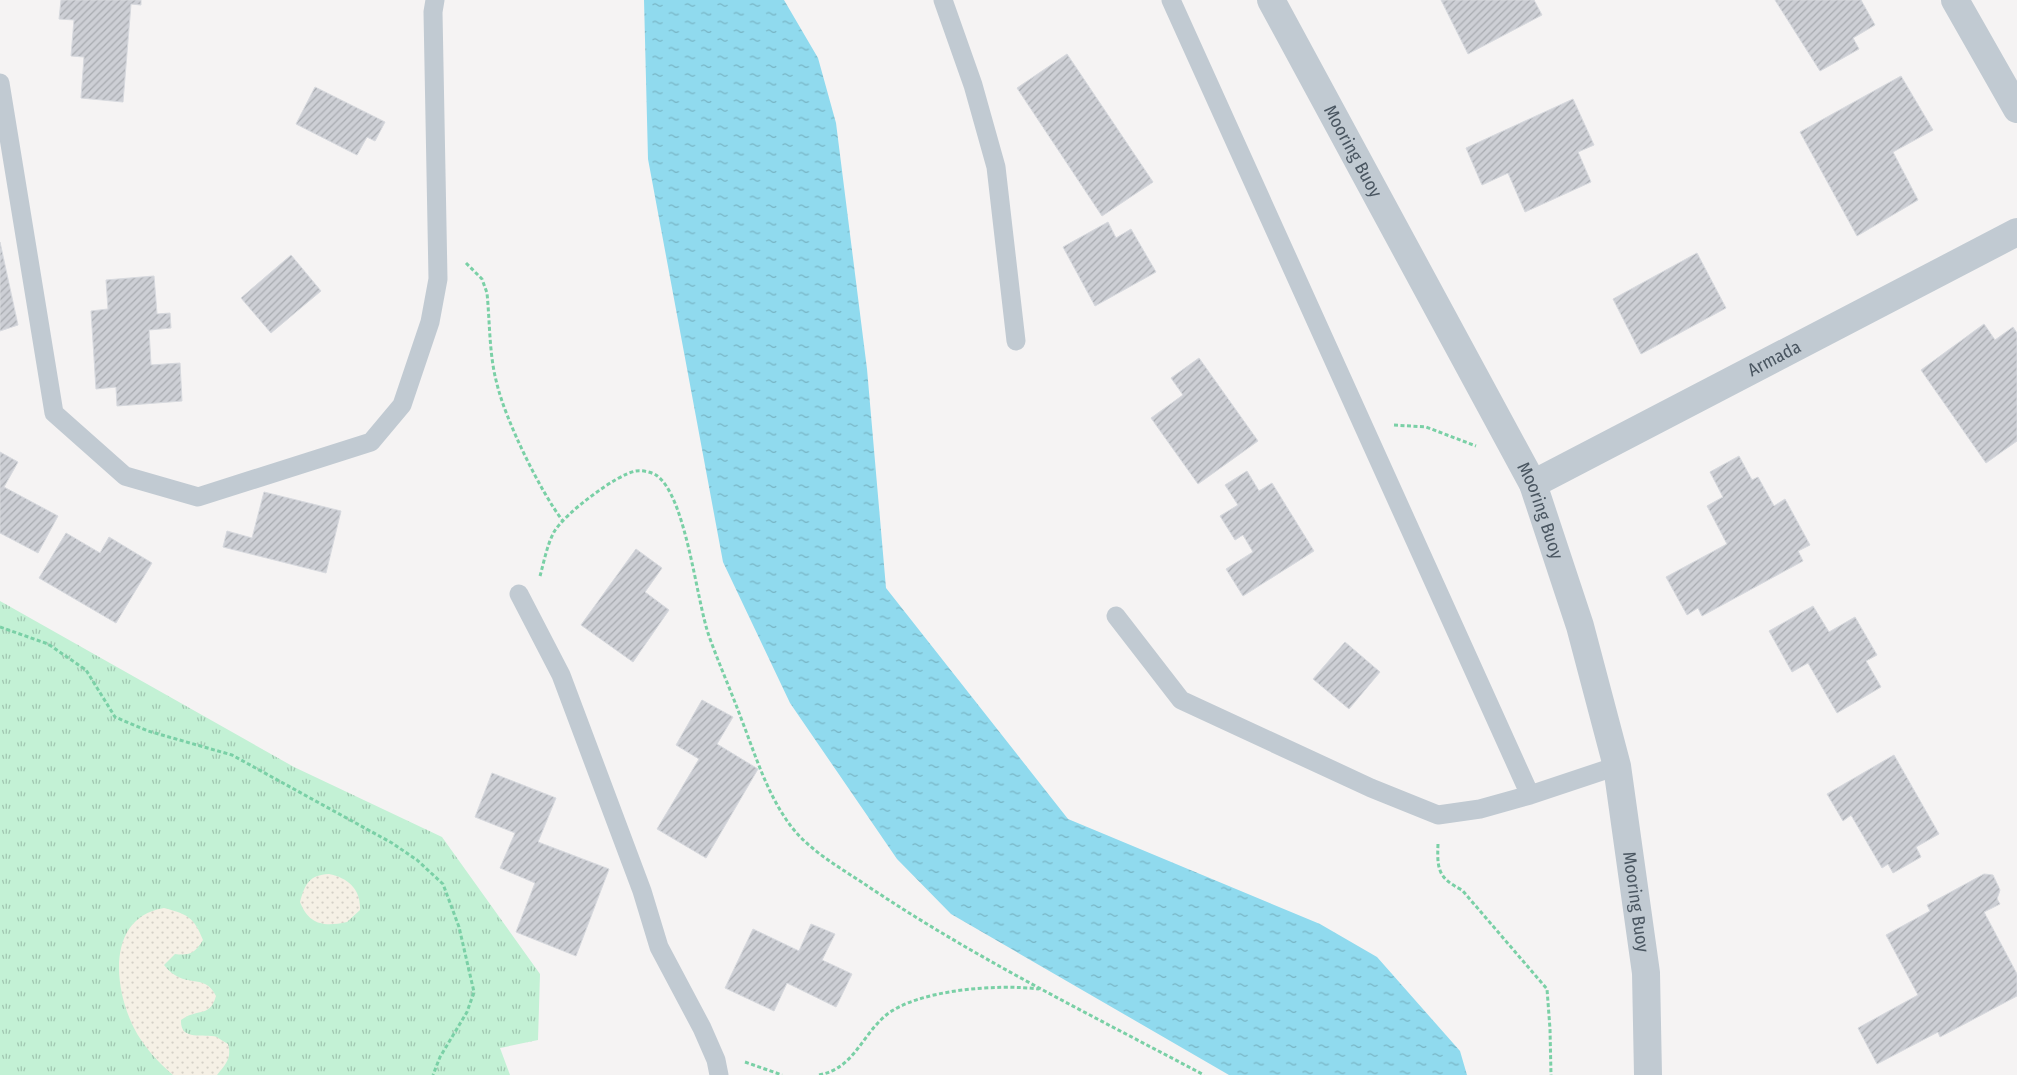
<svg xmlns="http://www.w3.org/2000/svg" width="2017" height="1075" viewBox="0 0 2017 1075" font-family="'Fira Sans Condensed',sans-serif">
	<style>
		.grass { fill: url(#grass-tufts) }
		.sand { fill: url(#sand-dots) }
		.water { fill: url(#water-ripples) }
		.building { fill: url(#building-hatch); stroke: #d7d9de }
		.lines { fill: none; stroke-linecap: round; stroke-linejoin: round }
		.path { stroke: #7ad0a6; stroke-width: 3; stroke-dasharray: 4 2.5; stroke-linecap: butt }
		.service { stroke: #c1cad2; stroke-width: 19 }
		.minor { stroke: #c1cad2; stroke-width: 28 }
		.labels { text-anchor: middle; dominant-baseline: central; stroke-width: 5; stroke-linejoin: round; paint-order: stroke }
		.street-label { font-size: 18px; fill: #4a5661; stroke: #fff }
	</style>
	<defs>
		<pattern id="grass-tufts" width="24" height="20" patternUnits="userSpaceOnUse" patternTransform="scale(1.25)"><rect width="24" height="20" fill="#c3f1d5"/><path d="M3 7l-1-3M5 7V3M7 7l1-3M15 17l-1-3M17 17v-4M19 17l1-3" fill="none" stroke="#a0c6b0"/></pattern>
		<pattern id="sand-dots" width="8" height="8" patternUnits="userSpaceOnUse" patternTransform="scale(1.25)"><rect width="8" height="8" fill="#f5f0e5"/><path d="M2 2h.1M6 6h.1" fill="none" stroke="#d4d0c7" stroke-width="1.8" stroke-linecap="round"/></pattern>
		<pattern id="water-ripples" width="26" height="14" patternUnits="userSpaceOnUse" patternTransform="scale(1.25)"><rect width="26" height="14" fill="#90daee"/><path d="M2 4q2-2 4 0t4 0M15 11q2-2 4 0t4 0" fill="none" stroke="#78b4c4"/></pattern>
		<pattern id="building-hatch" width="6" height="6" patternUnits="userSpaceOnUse" patternTransform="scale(1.25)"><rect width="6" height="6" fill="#cdcfd5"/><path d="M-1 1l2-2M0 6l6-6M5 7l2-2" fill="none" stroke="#a8abb0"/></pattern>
	</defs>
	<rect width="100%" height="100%" fill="#f5f3f3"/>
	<path class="grass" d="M 0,601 L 294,767 L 442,837 L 540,974 L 538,1040 L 500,1048 L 510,1075 L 0,1075 Z"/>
	<path class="sand" d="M 329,874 C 348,878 361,889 360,910 L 347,922 C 324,927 309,925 300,902 C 305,884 309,875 329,874 Z
		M 164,908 C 187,914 194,917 203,940 C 195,953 190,956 175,954 L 164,965 C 184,991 204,971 216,996 C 210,1018 197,1008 181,1020 C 180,1042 203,1033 217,1037 C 220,1039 224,1042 228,1044 C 232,1058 226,1064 217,1075 L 173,1075 C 158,1062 143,1046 134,1028 C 113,987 107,917 164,908 Z"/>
	<path class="water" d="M 644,0 L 784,0 L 818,58 L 836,123 L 867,369 L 886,588 L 1068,819 L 1320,924 L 1377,957 L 1460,1051 L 1467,1075 L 1229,1075 L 951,914 L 897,859 L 790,703 L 723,562 L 648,159 Z"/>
	<path class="building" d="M 61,0 L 141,0 L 141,5 L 131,4 L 123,102 L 81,98 L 84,57 L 71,56 L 74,20 L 59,19 Z
		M 1441,0 L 1534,0 L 1542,15 L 1468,54 Z
		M 1775,0 L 1861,0 L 1875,25 L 1853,38 L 1859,49 L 1820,71 Z
		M 1067,54 L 1153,182 L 1102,216 L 1017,88 Z
		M 1901,76 L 1933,130 L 1893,152 L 1918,200 L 1857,236 L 1800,132 Z
		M 315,87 L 385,122 L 375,141 L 367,137 L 357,155 L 296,124 Z
		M 1573,99 L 1594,145 L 1578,152 L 1591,182 L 1525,212 L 1508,173 L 1482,185 L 1466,148 Z
		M 1108,222 L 1116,238 L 1131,229 L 1156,272 L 1095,306 L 1063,247 Z
		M 0,242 L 18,325 L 0,331 Z
		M 1697,253 L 1726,308 L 1641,354 L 1613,299 Z
		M 291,255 L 321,291 L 271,333 L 241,298 Z
		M 154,276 L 157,314 L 170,313 L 171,328 L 149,330 L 151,365 L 180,363 L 182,401 L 117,406 L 116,387 L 96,389 L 91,311 L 108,309 L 106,280 Z
		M 1984,324 L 1995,340 L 2013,327 L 2017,333 L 2017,441 L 1986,463 L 1921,370 Z
		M 1199,358 L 1258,441 L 1198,484 L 1151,418 L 1183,395 L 1171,378 Z
		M 0,452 L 18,462 L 4,487 L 58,516 L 38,553 L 0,533 Z
		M 1739,456 L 1752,480 L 1758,477 L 1774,506 L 1785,499 L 1810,545 L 1798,551 L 1803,561 L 1702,616 L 1698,608 L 1687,615 L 1666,577 L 1727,544 L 1707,506 L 1723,497 L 1710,472 Z
		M 1247,471 L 1259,491 L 1272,483 L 1314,551 L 1243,596 L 1226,569 L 1253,552 L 1243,535 L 1235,540 L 1220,516 L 1238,505 L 1225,485 Z
		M 264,492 L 341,511 L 326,573 L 223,547 L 227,531 L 252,538 Z
		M 66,533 L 100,553 L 109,537 L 152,563 L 116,623 L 39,578 Z
		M 636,549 L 662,568 L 645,592 L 669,610 L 633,662 L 581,625 Z
		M 1813,606 L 1829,632 L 1855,617 L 1877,655 L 1866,661 L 1881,687 L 1837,713 L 1808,663 L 1792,672 L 1769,631 Z
		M 1345,642 L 1380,672 L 1349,709 L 1313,679 Z
		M 702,700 L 733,717 L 717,744 L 758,769 L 706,858 L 657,829 L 699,759 L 676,745 Z
		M 1894,755 L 1939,834 L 1916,847 L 1921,857 L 1893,873 L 1888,864 L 1882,868 L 1851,815 L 1843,821 L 1827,794 Z
		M 492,773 L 556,798 L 538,842 L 609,869 L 576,956 L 516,932 L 535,883 L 500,868 L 515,833 L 475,817 Z
		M 1984,874 L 1993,875 L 2000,890 L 1997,899 L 2000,904 L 1984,912 L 2017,974 L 2017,996 L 1940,1037 L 1938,1032 L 1877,1064 L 1858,1028 L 1918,995 L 1886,935 L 1930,911 L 1927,905 Z
		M 811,924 L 835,934 L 822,960 L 852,974 L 836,1007 L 787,983 L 774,1011 L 725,988 L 753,929 L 799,951 Z"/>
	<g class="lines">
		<path class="path" d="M 466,263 L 482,279 L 487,293 C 490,323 489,355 497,384 C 505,419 541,493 563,521
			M 1394,425 L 1426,427 L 1476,446
			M 540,576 C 544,562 547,545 554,532 C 564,514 617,474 636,471 C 642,470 651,472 656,475 C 686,495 696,599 709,636 C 719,664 731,691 741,718 C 755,754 766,791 788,822 C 807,850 841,868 869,887 C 975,958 1091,1015 1204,1075
			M 0,627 L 48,644 L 86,670 L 115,717 L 148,731 L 232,755 L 392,843 L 417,860 L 443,884 L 459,927 L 474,992 L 467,1012 L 440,1057 L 433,1075
			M 1438,844 C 1437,869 1438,878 1462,890 L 1547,989 L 1550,1029 L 1551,1075
			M 745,1062 L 782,1075
			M 819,1075 C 854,1068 860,1038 885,1016 C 917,989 999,984 1039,989"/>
		<path class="service" d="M 943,0 L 973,85 L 996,167 L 1016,341
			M 1171,0 L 1530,795 L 1617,766
			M 0,83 L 54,413 L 125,476 L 198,497 L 371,442 L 402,405 L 430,322 L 438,279 L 433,12 L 435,0
			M 519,594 L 561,675 L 642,891 L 659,947 L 702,1028 L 716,1060 L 719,1075
			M 1116,616 L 1181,700 L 1371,788 L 1438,815 L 1480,809 L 1530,795"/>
		<g class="minor">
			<path id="s1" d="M 1271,0 L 1533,484 L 1580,626 L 1617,766 L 1646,973 L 1648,1075"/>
			<path d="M 1955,0 L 2017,109"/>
			<path id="s2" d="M 1533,484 L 2017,232"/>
		</g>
	</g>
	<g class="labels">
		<g class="street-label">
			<text stroke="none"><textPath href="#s1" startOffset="172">Mooring Buoy</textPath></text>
			<text stroke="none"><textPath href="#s2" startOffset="272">Armada</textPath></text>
			<text stroke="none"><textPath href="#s1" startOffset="578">Mooring Buoy</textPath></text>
			<text stroke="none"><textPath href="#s1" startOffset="982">Mooring Buoy</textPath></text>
		</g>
	</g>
</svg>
